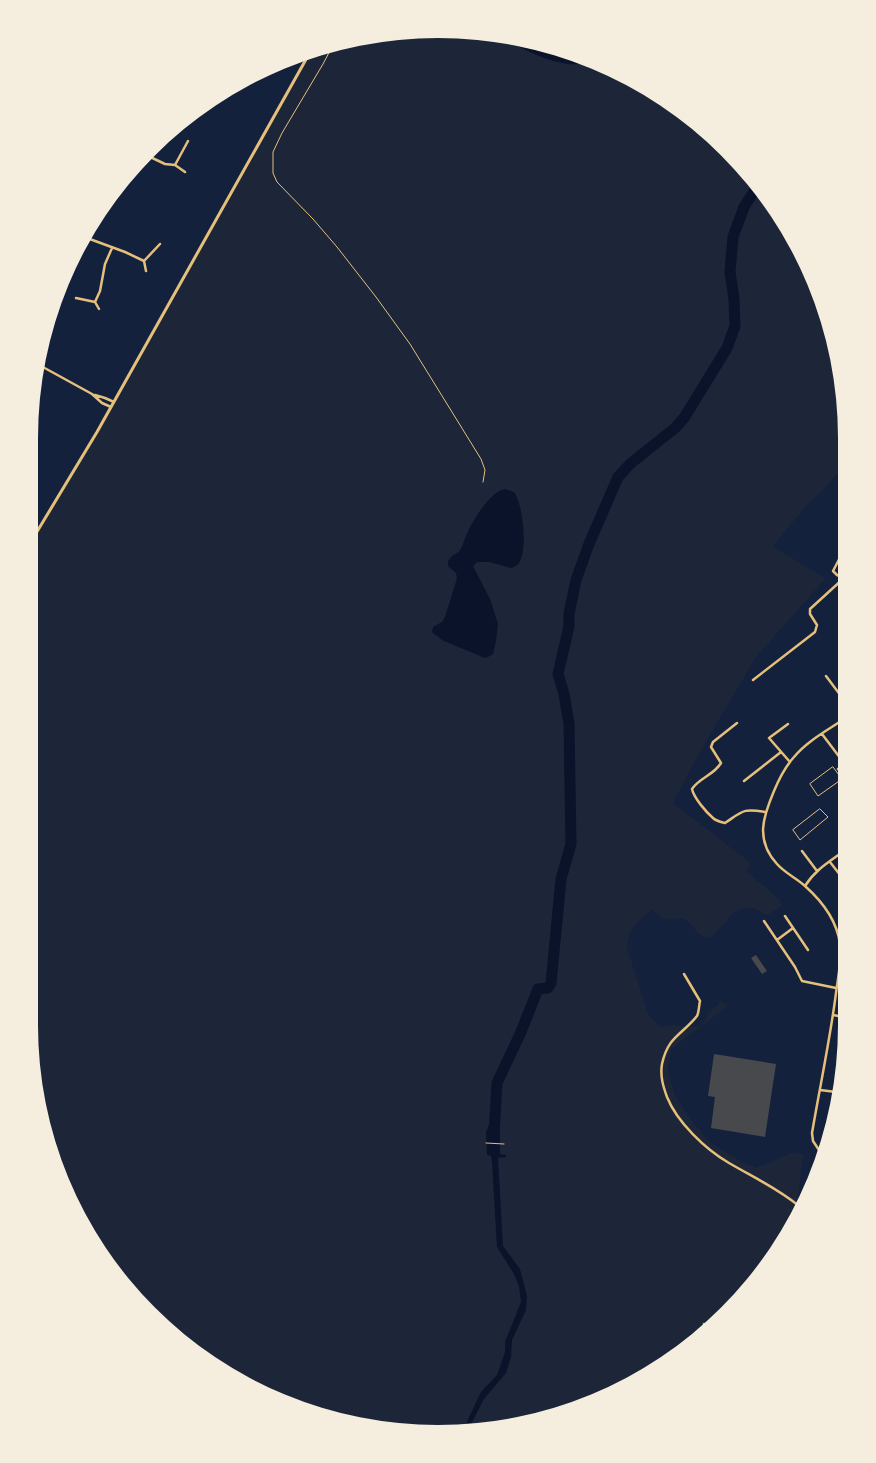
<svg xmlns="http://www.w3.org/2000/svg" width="876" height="1463" viewBox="0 0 876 1463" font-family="'Public Sans',sans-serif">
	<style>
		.green { fill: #1d2539 }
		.water { fill: #0b132b }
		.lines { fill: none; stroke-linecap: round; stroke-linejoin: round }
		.river { stroke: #0b132b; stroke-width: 11 }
		.building { fill: #48494c }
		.path { stroke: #e5c07b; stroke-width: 1 }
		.service { stroke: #e5c07b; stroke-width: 1 }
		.minor { stroke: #e5c07b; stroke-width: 2.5 }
		.tertiary { stroke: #e5c07b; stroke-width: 3 }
	</style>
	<rect width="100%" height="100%" fill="#14213d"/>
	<path class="green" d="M 438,31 L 518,39 L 594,62 L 664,100 L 744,169 L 791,235 L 823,307 L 844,411 L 844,466 L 821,492 L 807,505 L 773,546 L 813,571 L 826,578 L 756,657 L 697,757 L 673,803 L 743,857 L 751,864 L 746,871 L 779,899 L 782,906 L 767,915 L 754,908 L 742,909 L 734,912 L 713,936 C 699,942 695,926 686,920 C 678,916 672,921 665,919 C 660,918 656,913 652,910 C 637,922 629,927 627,948 L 648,1014 L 658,1025 L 662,1027 L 672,1025 L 694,1027 L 701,1025 L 705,1021 L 708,1013 L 713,1008 L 718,1005 L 720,1000 L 728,1006 L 671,1049 L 668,1071 L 675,1096 L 694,1124 L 710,1142 L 742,1162 L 756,1168 L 794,1152 L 803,1154 L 797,1208 L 776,1251 L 726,1313 L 691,1343 L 686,1340 L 672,1349 L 661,1363 L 618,1390 L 569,1410 L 491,1428 L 438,1432 L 385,1428 L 307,1410 L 212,1363 L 150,1313 L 115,1273 L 73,1205 L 53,1156 L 35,1078 L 32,539 L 97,432 L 309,54 L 359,39 Z"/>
	<path class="water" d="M 502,37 L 518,39 L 589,61 C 568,73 521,49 502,37 Z
		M 505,489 L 514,492 C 523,504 528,550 519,563 C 517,566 514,567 511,568 L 489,562 L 477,562 L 473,566 L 490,599 L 498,624 L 496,641 L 493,654 L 490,656 L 485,658 L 444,641 L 434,634 L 432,632 L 433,627 L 442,622 L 445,617 L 457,578 L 456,573 L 448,566 L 448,561 L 453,555 C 456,554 458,553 460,550 C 463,546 464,540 466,536 C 471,523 490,491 505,489 Z
		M 497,1119 L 498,1128 L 500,1131 L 500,1154 L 506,1155 L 506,1157 L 498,1158 L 503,1246 L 520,1269 L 527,1296 L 526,1310 L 512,1340 L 511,1357 L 506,1373 L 484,1399 L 468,1430 L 463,1430 L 481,1392 L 497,1375 L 505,1352 L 505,1342 L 521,1302 L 519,1286 L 514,1274 L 497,1247 L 492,1162 L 491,1156 L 487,1155 L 486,1132 L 491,1120 Z"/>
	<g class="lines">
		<path class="river" d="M 494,1135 L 497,1083 L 521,1032 L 538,989 L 548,988 L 551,983 L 561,879 L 571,844 L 569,724 L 564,694 L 558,674 L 569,626 L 569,614 L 576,580 L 589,544 L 618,477 L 630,464 L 675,428 L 684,418 L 727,348 L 735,326 L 734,299 L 730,272 L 733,237 L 744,207 L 757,187"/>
	</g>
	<path class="building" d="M 756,955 L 767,971 L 762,974 L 751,958 Z
		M 714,1054 L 776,1064 L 765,1137 L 711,1128 L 715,1097 L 708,1096 Z"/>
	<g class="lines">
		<path class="path" d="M 833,767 L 842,779 L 818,796 L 810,784 Z
			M 820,809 L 828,817 L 800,840 L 793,830 Z
			M 844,823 L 841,826 L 844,830"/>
		<path class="service" d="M 332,47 L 323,64 L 282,133 L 273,152 L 273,173 L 277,182 L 313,219 L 337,247 L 376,297 L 410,344 L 481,459 L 485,470 L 483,482
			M 486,1143 L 504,1144"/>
		<path class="minor" d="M 218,97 L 219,98
			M 146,155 L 165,164 L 175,165 L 188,141
			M 175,165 L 185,172
			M 111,198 L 112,198
			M 87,238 L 125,252 L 144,261 L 160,244
			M 88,239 L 101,210
			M 144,261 L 146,271
			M 76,298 L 95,302 L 100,291 L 105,264 L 112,248
			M 95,302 L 99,309
			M 41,366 L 92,394 L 102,403 L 111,407
			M 95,395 L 105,398 L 114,402
			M 32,443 L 35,444
			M 843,477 L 844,478
			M 844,550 L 833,571 L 837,575 L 844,578
			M 826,676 L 844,700
			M 753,680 L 815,632 L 817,625 L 810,614 L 810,609 L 844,578
			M 737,723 L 713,742 L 711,747 L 721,763 C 714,775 699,778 692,789 C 694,798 706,812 713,818 C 716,821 721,822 725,823 C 743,811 743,808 765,812
			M 788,724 L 769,738 L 790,762
			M 822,734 L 844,763
			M 838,769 L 844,765
			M 744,781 L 781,752
			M 802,851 L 817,871
			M 830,862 L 844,880
			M 805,886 C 815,870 829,862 844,851
			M 785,916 L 808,950
			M 764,921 L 795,967 L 802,981 L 836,988
			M 777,940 L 793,928
			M 684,974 L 700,1001 C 699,1005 699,1012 697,1016 C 682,1035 668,1036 662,1064 C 660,1076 663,1086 667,1097 C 677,1122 705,1149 729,1163 C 753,1177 777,1188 799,1206
			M 833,1015 L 844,1017
			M 820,1090 L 836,1092
			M 823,1156 L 813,1141 L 812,1133 C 820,1086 830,1040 836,993 C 838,977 842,960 840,944 C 837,921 823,902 805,886 C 796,878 785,873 777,864 C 755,840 763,817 774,791 C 779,779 785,767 794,757 C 807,741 828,730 844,719
			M 704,1324 L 708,1328"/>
		<path class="tertiary" d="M 32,540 L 97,432 L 309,54"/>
	</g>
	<path d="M0 0H876V1463H0ZM438 38H438A400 400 0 0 1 838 438V1025A400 400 0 0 1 438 1425H438A400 400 0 0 1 38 1025V438A400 400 0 0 1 438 38Z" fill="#f5edde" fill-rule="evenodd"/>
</svg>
